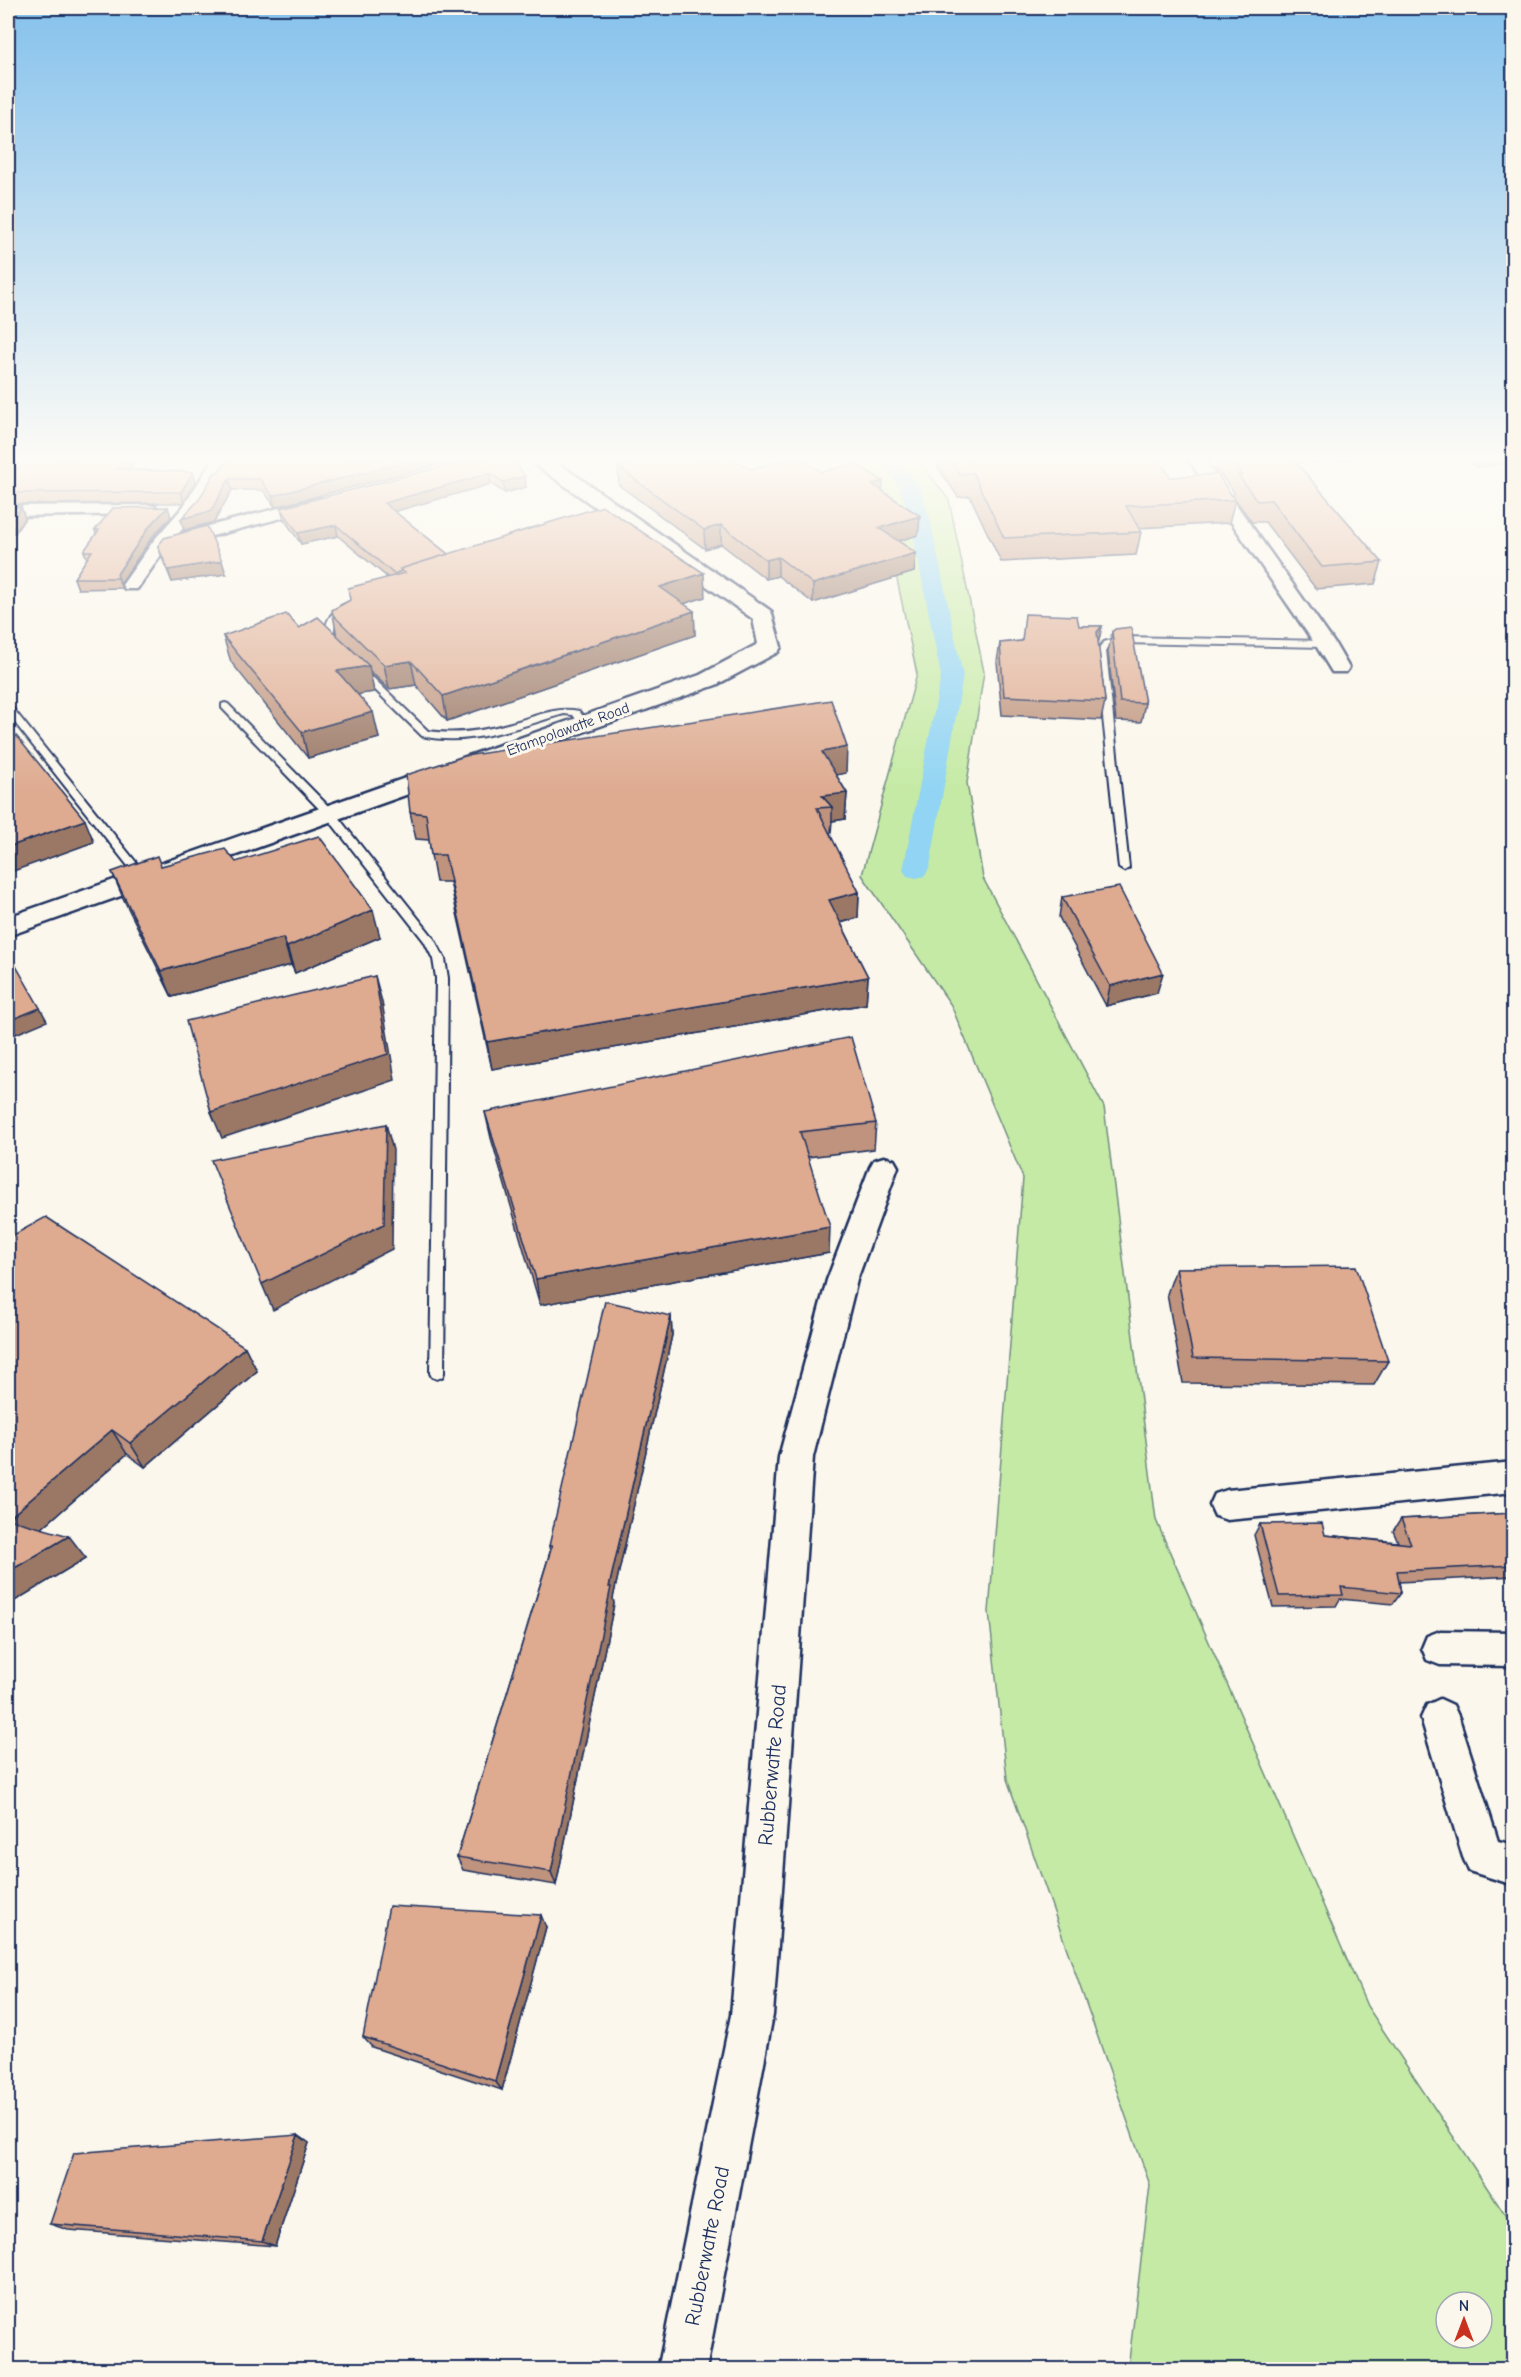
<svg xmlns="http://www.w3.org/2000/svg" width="1521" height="2377" viewBox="0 0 1521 2377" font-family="'Comic Neue',sans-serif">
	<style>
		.green { fill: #c5eaa5; stroke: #708c82; stroke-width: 1.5; fill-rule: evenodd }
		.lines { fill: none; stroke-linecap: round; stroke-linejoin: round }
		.canal { fill: #91d4f3; fill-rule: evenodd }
		.lane-casing { stroke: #1b2f5e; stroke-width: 4 }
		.street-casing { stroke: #1b2f5e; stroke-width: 5 }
		.secondary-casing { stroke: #1b2f5e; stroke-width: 5 }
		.lane { fill: #fbf7ec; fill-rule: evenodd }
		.street { fill: #fbf7ec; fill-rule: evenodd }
		.secondary { fill: #fbf7ec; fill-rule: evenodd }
		.wall { fill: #bf937d; stroke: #1b2f5e; stroke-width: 1.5 }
		.shaded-wall { fill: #9b7866; stroke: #1b2f5e; stroke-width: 1.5 }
		.building { fill: #deab91; stroke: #1b2f5e; stroke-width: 1.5 }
		.labels { text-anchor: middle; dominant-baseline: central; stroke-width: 6; stroke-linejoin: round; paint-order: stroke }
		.far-street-label { font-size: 15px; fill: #1b2f5e; stroke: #fbf7ec }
		.near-street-label { font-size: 21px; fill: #1b2f5e; stroke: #fbf7ec }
	</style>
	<rect width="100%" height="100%" fill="#fbf7ec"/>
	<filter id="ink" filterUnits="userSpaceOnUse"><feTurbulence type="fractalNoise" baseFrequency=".0167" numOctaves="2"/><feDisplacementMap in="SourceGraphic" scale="12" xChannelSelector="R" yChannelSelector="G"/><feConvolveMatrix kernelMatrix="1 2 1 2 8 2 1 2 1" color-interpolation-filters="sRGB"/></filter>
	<g filter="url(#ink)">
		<path class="green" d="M 849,459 L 918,459 L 949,500 L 984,672 L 967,783 L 983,878 L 1104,1107 L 1156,1520 L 1367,2006 L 1513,2227 L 1513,2369 L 1128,2369 L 1150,2185 L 1007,1779 L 989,1612 L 1023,1178 L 951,1005 L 862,875 L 917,674 L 879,494 ZM 1446,2302 L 1482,2302 L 1482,2338 L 1446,2338 Z"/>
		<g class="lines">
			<path class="canal" d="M 876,459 L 895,459 L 918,484 L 930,519 L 963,676 L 930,866 L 925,876 L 916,878 L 907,876 L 903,870 L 941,676 L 910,519 L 899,486 Z"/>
			<g class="lane-casing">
				<path id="lane" d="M 348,603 L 352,606 C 340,616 326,627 339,645 L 331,647 C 318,630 330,609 348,603 Z
					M 1121,637 L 1325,641 L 1330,644 L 1325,647 L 1121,643 L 1110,646 L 1106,651 L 1129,868 L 1124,871 L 1119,868 L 1096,651 L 1104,642 Z
					M 356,667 L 362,667 L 428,731 C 457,735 484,731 511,723 C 534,717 556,706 579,711 L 589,724 L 581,726 L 573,715 L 564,714 C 518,727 470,747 422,736 L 356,671 Z
					M 225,703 L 228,704 L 334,812 L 433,937 L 445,959 L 448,978 L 444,1373 L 442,1377 L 437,1379 L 432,1377 L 430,1373 L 436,978 L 433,959 L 424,941 L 326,816 L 222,708 L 222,704 Z
					M 8,705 L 11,706 L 147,876 L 147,880 L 139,880 L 8,714 Z"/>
			</g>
			<g class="street-casing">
				<path id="street" d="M 213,459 L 229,459 L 199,510 L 178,534 L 318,498 L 324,499 L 326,503 L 324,507 L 166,548 L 137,589 L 125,589 L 122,585 L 154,540 L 183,507 Z
					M 1188,459 L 1204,459 L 1335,644 L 1349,668 L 1346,672 L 1332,672 L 1315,644 Z
					M 149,505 L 155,506 L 158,510 L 155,514 L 8,516 L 8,506 Z
					M 884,1157 L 894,1160 L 898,1167 L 857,1280 L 813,1457 L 773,2015 L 706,2370 L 658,2370 L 731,2015 L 779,1457 L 827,1280 L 870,1167 L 874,1160 Z
					M 1514,1462 L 1514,1492 L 1227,1520 L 1215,1516 L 1210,1505 L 1215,1494 L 1227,1490 Z
					M 1440,1631 L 1514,1632 L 1514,1666 L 1440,1665 L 1427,1660 L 1422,1648 L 1427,1636 Z
					M 1440,1699 L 1453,1705 L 1459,1718 L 1498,1841 L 1514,1845 L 1514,1885 L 1469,1871 L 1463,1857 L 1421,1718 L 1427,1705 Z"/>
			</g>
			<g class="secondary-casing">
				<path id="secondary" d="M 531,459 L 552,459 L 771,611 L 781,647 L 778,652 L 716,685 L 8,936 L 8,917 L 700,675 L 758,644 L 753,619 L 533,463 Z"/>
			</g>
			<use href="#lane" class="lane"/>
			<use href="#street" class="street"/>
			<use href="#secondary" class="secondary"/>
		</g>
		<path class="wall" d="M 8,459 L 137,459 L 129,469 L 196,482 L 184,503 L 8,504 Z
			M 461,459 L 275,507 L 263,490 L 232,490 L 214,522 L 184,530 L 181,519 L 198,501 L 218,472 Z
			M 472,459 L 526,487 L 505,493 L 491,484 L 394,511 L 448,554 L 705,597 L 683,604 L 694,611 L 695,635 L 447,721 L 416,685 L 389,689 L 369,670 L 374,692 L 358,694 L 379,738 L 308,758 L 231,662 L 223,636 L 299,628 L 337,636 L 333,615 L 387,577 L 338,536 L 301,544 L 284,519 L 281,508 Z
			M 937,459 L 1159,459 L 1170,477 L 1235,500 L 1229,523 L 1138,528 L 1141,532 L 1136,555 L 1001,562 L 970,496 L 958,497 L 936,464 Z
			M 1218,459 L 1355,459 L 1297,463 L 1382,562 L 1375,584 L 1316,589 L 1265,522 L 1252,522 L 1233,496 L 1234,492 L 1216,469 Z
			M 1464,459 L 1514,459 L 1514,462 L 1476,467 Z
			M 618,467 L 751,469 L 822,472 L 883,481 L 882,491 L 920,516 L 918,535 L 898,541 L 916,553 L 914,572 L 813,603 L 778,576 L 766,579 L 721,544 L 705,549 L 619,485 Z
			M 1514,503 L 1514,516 L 1510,513 Z
			M 8,507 L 21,507 L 25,518 L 15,533 L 8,533 Z
			M 171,517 L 152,537 L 120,584 L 122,588 L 78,589 L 74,578 L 87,559 L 84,551 L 96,534 L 95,530 Z
			M 158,546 L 226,574 L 172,582 L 162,558 Z
			M 1079,626 L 1102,626 L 1098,643 L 1105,701 L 1101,720 L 1002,715 L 997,662 L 1000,643 L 1021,641 Z
			M 1112,632 L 1145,703 L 1141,722 L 1116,721 L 1108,652 Z
			M 846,773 L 836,775 L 847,793 L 845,819 L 832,821 L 831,833 L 829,833 L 859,892 L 858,918 L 841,923 L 868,977 L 866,1004 L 492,1069 L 450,882 L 436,882 L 431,855 L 429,840 L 416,839 L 410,812 Z
			M 236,862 L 380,937 L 295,973 L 291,965 L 172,997 L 123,898 L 112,872 L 161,866 Z
			M 1062,897 L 1157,993 L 1106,1006 L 1059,917 Z
			M 485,1112 L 876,1123 L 874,1149 L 808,1157 L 829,1253 L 540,1305 L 491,1138 Z
			M 8,1238 L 245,1347 L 257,1371 L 145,1467 L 127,1454 L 42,1528 L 86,1558 L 8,1605 Z
			M 1176,1268 L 1388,1361 L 1374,1385 L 1183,1383 L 1167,1294 Z
			M 671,1316 L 672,1335 L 613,1598 L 614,1604 L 556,1885 L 463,1870 L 457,1857 L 550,1552 L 549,1546 Z
			M 1514,1513 L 1514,1576 L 1399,1582 L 1401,1593 L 1393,1604 L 1340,1599 L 1336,1606 L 1273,1607 L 1254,1535 L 1260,1524 L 1325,1535 L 1398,1542 L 1393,1531 L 1401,1519 Z
			M 546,1927 L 502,2090 L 372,2047 L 363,2037 Z
			M 298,2135 L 309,2143 L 275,2246 L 68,2230 L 50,2224 Z"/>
		<path class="shaded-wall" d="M 126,459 L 137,459 L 121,479 L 118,469 Z
			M 417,459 L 461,459 L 275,507 L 272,496 Z
			M 1479,459 L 1514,459 L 1514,462 L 1476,467 Z
			M 193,472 L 196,482 L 184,503 L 181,492 Z
			M 490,473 L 491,484 L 386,514 L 384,503 Z
			M 525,476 L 526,487 L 505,493 L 503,482 Z
			M 229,479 L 232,490 L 214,522 L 184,530 L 181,519 Z
			M 883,481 L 882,499 L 872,484 Z
			M 21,507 L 25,518 L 15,533 L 11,522 Z
			M 168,507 L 171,517 L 152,537 L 120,584 L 117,574 L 149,527 Z
			M 920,516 L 918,535 L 878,547 L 879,528 Z
			M 336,525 L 338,536 L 301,544 L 298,533 Z
			M 721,525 L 721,544 L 705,549 L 704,530 Z
			M 916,553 L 914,572 L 813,603 L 813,584 Z
			M 778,557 L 778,576 L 766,579 L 766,560 Z
			M 222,561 L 226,574 L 172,582 L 168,570 Z
			M 704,573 L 705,597 L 661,611 L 660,587 Z
			M 694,611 L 695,635 L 447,721 L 443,696 Z
			M 1102,626 L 1098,645 L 1097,632 Z
			M 411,661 L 416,685 L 389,689 L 384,665 Z
			M 369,666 L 374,692 L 343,697 L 337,671 Z
			M 373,712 L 379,738 L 308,758 L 302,732 Z
			M 847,747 L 846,773 L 821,778 L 822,752 Z
			M 847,793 L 845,819 L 832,821 L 832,807 L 822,796 Z
			M 85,820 L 94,842 L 8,873 L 8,847 Z
			M 859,892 L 858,918 L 828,926 L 829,900 Z
			M 373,910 L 380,937 L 295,973 L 287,947 Z
			M 283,938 L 291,965 L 172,997 L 161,971 Z
			M 1163,973 L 1157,993 L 1106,1006 L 1110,986 Z
			M 375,976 L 382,1002 L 395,1080 L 222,1138 L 211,1112 Z
			M 868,977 L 866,1004 L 492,1069 L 487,1042 Z
			M 40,1008 L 47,1021 L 11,1036 L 8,1029 L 8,1021 Z
			M 386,1124 L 393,1150 L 392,1249 L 273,1310 L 262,1284 Z
			M 830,1227 L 829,1253 L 540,1305 L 536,1279 Z
			M 671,1316 L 672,1335 L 613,1598 L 614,1604 L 556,1885 L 551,1872 L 609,1587 Z
			M 245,1347 L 257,1371 L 145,1467 L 130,1443 Z
			M 112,1430 L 127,1454 L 26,1542 L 8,1519 Z
			M 69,1536 L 86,1558 L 8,1605 L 8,1572 Z
			M 541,1915 L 546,1927 L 502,2090 L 495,2081 Z
			M 298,2135 L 309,2143 L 275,2246 L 262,2241 Z"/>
		<path class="building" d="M 8,459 L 126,459 L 118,469 L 193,472 L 181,492 L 8,493 Z
			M 228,459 L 417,459 L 272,496 L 260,479 L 229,479 L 211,511 L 181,519 L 198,501 L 215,472 L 218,472 Z
			M 472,459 L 513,459 L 525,476 L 503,482 L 490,473 L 384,503 L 448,554 L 400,569 L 401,571 L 394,574 L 336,525 L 298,533 L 281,508 Z
			M 649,459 L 734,459 L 751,469 L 786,459 L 802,459 L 822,472 L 855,463 L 883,481 L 872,484 L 920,516 L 879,528 L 916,553 L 813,584 L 778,557 L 766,560 L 721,525 L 704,530 L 618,467 Z
			M 950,459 L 1159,459 L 1170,477 L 1217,474 L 1235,500 L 1126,506 L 1141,532 L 1004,538 L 973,473 L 960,474 Z
			M 1230,459 L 1293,459 L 1382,562 L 1322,567 L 1271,500 L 1257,501 L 1238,475 L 1243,475 Z
			M 603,506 L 704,573 L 660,587 L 694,611 L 443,696 L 411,661 L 384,665 L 333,615 L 332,610 L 350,600 L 348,588 L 405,573 L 400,569 Z
			M 8,507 L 21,507 L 11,522 L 8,522 Z
			M 168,507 L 149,527 L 117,574 L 118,578 L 74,578 L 92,551 L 84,551 L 99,530 L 95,530 L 113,508 Z
			M 207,526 L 222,561 L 168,570 L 158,546 L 164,538 Z
			M 286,614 L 299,628 L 318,617 L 369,666 L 337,671 L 373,712 L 302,732 L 223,636 Z
			M 1025,614 L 1077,616 L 1079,626 L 1102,626 L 1097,632 L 1105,701 L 1004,696 L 1000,643 L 1022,641 Z
			M 1131,627 L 1145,703 L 1120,702 L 1112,632 L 1115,629 Z
			M 831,700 L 847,747 L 822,752 L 847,793 L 822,796 L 832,807 L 817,808 L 859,892 L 829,900 L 868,977 L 487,1042 L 445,855 L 431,855 L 426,814 L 410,812 L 406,775 L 465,756 Z
			M 8,727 L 9,727 L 85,820 L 8,847 Z
			M 319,836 L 373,910 L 287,947 L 283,938 L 161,971 L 112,872 L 157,856 L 161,866 L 225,849 L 236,862 Z
			M 1119,887 L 1163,973 L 1110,986 L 1062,897 Z
			M 8,952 L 40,1008 L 8,1021 Z
			M 375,976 L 388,1054 L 211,1112 L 186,1021 Z
			M 851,1037 L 876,1123 L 800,1132 L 830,1227 L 536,1279 L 485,1112 Z
			M 386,1124 L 384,1224 L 262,1284 L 211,1160 Z
			M 46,1217 L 245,1347 L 130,1443 L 112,1430 L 8,1519 L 69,1536 L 8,1572 L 8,1238 Z
			M 1356,1266 L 1388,1361 L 1193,1358 L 1176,1268 Z
			M 605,1301 L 671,1316 L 609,1587 L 611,1587 L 551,1872 L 457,1857 L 552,1546 L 549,1546 Z
			M 1514,1513 L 1514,1565 L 1397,1571 L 1401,1593 L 1341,1587 L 1343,1595 L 1279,1596 L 1260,1524 L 1322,1523 L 1325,1535 L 1411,1544 L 1401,1519 Z
			M 389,1906 L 541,1915 L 495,2081 L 363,2037 Z
			M 298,2135 L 262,2241 L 50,2224 L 74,2153 Z"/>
	</g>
	<linearGradient id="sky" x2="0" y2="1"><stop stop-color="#85c1ec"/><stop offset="0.58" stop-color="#fdfbf6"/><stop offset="1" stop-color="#fdfbf6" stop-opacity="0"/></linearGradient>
	<rect width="1521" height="792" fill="url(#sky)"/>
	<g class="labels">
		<g class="far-street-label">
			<text transform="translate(568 729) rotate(-20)">Etampolawatte Road</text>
		</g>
		<g class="near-street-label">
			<text transform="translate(772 1765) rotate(-85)">Rubberwatte Road</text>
			<text transform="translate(707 2246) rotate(-79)">Rubberwatte Road</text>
		</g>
	</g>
	<rect width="1521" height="2377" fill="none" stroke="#fbf7ec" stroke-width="30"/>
	<rect x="15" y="15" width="1491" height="2347" fill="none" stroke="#1b2f5e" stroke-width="2" filter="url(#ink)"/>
	<g transform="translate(1464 2320)"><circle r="28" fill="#fbf7ec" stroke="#a1a7b3" stroke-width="1.5"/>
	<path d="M0-4.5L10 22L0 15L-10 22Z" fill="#c8321e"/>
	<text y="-9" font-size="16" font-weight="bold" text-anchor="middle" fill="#1b2f5e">N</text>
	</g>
</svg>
